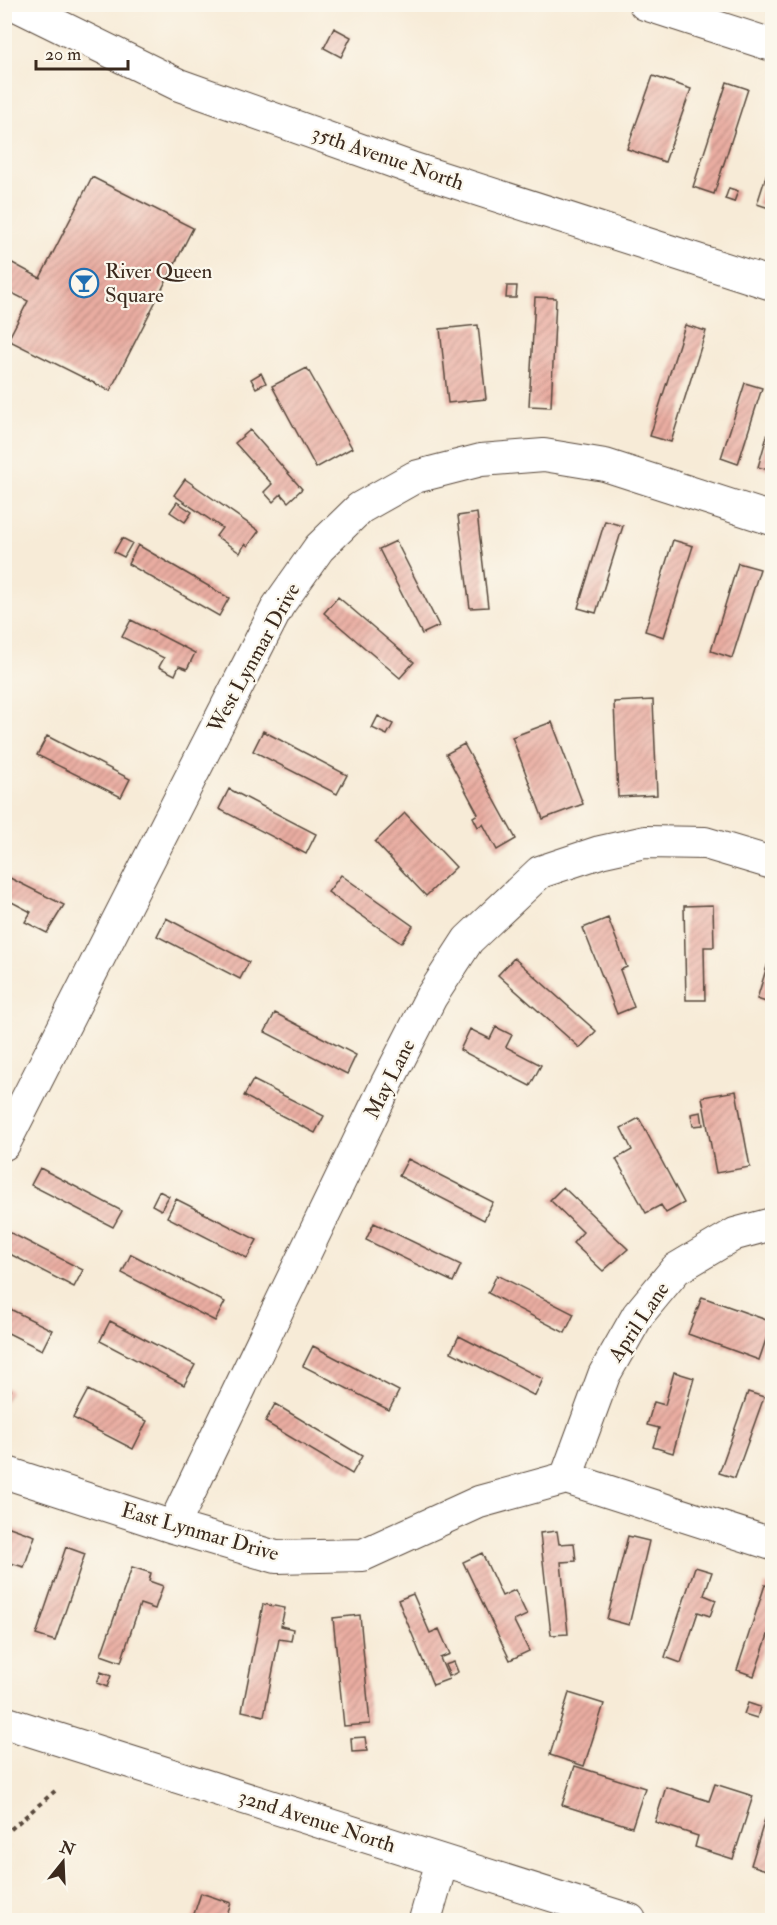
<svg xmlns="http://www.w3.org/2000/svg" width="777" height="1925" viewBox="0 0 777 1925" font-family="'IM FELL Double Pica',serif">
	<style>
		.building { fill: url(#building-hatch) }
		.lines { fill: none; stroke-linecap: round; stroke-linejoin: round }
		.minor-casing { stroke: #57473a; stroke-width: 34 }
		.path { stroke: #57473a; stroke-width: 4; stroke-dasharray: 4.5 4.5; stroke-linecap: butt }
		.minor { stroke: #fff; stroke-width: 32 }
		.labels { text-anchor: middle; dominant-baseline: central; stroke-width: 4.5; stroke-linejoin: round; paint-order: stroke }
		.street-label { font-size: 21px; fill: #3b2a1e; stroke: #fbf7ec }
		.poi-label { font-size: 21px; fill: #3b2a1e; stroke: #fbf7ec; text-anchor: start }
	</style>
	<defs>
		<pattern id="building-hatch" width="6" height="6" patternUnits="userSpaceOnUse" patternTransform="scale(1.5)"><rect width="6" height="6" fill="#eaada2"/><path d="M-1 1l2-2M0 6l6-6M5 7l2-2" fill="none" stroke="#bf8d83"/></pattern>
	</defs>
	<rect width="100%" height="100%" fill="#fbf7ec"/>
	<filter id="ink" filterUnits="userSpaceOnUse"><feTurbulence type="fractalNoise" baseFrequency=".0167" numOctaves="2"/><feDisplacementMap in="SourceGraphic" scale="12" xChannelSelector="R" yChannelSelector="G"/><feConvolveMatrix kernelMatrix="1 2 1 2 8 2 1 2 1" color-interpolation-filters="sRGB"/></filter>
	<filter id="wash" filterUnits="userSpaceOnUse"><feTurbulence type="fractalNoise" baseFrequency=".008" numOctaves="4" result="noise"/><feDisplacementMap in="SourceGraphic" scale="24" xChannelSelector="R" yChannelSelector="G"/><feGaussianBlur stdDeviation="1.35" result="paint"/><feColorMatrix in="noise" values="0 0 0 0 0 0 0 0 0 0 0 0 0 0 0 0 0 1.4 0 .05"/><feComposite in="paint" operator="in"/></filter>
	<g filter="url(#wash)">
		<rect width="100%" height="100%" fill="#f7ebd7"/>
		<g id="blocks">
			<path class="building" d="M 334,28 L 351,37 L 341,57 L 324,48 Z
				M 653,76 L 691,89 L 665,162 L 627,149 Z
				M 727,82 L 748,89 L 714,194 L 693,187 Z
				M 772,157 L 772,209 L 757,204 Z
				M 92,177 L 193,228 L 110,391 L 8,340 L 28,301 L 4,289 L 4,264 L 7,260 L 40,278 Z
				M 729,188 L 738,191 L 734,202 L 725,199 Z
				M 507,286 L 517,286 L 516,298 L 506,298 Z
				M 535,297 L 556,298 L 551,407 L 529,406 Z
				M 478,325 L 486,399 L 448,403 L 440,329 Z
				M 685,325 L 706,331 L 671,442 L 650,436 Z
				M 307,368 L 352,448 L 316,468 L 272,386 Z
				M 261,373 L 266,383 L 256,388 L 251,379 Z
				M 745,383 L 762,388 L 738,464 L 721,458 Z
				M 770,426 L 772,427 L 772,471 L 758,467 Z
				M 250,430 L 302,489 L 288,502 L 281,494 L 273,502 L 264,492 L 272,484 L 235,443 Z
				M 185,479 L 259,531 L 248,546 L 245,544 L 240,553 L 216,536 L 222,528 L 174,495 Z
				M 177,502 L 192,512 L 185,522 L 170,512 Z
				M 477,513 L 488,607 L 470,608 L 458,516 Z
				M 605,521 L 623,526 L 596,613 L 578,608 Z
				M 122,538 L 132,543 L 124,557 L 114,552 Z
				M 673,540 L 693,546 L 664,637 L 645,631 Z
				M 396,541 L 439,626 L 422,634 L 379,549 Z
				M 138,545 L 229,598 L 219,616 L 128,564 Z
				M 738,563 L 760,569 L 732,658 L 711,651 Z
				M 338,597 L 414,662 L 400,678 L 324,613 Z
				M 131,620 L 195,653 L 187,669 L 179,666 L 175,675 L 159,667 L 164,658 L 122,637 Z
				M 653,700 L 657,795 L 618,797 L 614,702 Z
				M 378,716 L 393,724 L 387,735 L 372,728 Z
				M 552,722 L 583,804 L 543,819 L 512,737 Z
				M 263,731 L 347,775 L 337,794 L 253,751 Z
				M 47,736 L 130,779 L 121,797 L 37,755 Z
				M 464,744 L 516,839 L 497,850 L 483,824 L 478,827 L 473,817 L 478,814 L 446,754 Z
				M 229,789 L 316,834 L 306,854 L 219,809 Z
				M 405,813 L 456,867 L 426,896 L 375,842 Z
				M 4,875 L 64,905 L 47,933 L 25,922 L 31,912 L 4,898 Z
				M 341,875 L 413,926 L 401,943 L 328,892 Z
				M 713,905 L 714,947 L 704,947 L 705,1000 L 686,1000 L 684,906 Z
				M 166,918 L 249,962 L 240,979 L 157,936 Z
				M 608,918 L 627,967 L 620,970 L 634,1007 L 617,1014 L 583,928 Z
				M 772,950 L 772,1004 L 757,999 Z
				M 514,958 L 596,1031 L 580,1048 L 498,975 Z
				M 275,1013 L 356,1055 L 347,1074 L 265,1032 Z
				M 496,1027 L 512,1035 L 506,1047 L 541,1065 L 530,1086 L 460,1050 L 470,1029 L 490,1039 Z
				M 253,1080 L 324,1116 L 315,1133 L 244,1096 Z
				M 736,1091 L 750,1167 L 716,1173 L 702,1097 Z
				M 701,1112 L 703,1125 L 693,1126 L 691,1114 Z
				M 639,1118 L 684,1203 L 666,1213 L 661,1205 L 646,1213 L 616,1159 L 632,1150 L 621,1128 Z
				M 408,1159 L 493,1202 L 484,1220 L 399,1176 Z
				M 40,1168 L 122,1211 L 113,1227 L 31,1185 Z
				M 563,1187 L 628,1249 L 603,1271 L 573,1243 L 583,1232 L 550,1200 Z
				M 159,1191 L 169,1196 L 161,1210 L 152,1205 Z
				M 176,1199 L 257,1240 L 247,1258 L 167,1217 Z
				M 374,1223 L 461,1265 L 453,1282 L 366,1240 Z
				M 9,1232 L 83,1270 L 74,1287 L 4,1251 L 4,1240 Z
				M 131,1254 L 225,1302 L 215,1321 L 122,1273 Z
				M 497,1275 L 574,1314 L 565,1333 L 488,1293 Z
				M 702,1297 L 772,1322 L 759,1360 L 688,1334 Z
				M 4,1306 L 52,1330 L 42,1350 L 4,1331 Z
				M 110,1321 L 195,1365 L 184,1385 L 100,1341 Z
				M 459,1336 L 543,1379 L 535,1396 L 451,1352 Z
				M 313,1346 L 399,1391 L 389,1410 L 303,1366 Z
				M 674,1372 L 694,1378 L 673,1453 L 653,1447 L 659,1428 L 647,1425 L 654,1402 L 665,1405 Z
				M 5,1387 L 11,1390 L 5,1403 Z
				M 88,1390 L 147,1421 L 133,1449 L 73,1418 Z
				M 748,1392 L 764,1397 L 735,1478 L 719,1473 Z
				M 275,1404 L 362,1456 L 352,1474 L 265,1422 Z
				M 4,1525 L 35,1536 L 24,1567 L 7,1562 L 4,1569 Z
				M 557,1531 L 559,1544 L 574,1543 L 576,1561 L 561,1562 L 568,1634 L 551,1635 L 540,1533 Z
				M 628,1536 L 649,1541 L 629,1625 L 607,1619 Z
				M 66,1547 L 85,1554 L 55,1641 L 36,1635 Z
				M 482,1553 L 502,1596 L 515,1590 L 527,1615 L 514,1621 L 529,1651 L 510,1660 L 463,1562 Z
				M 132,1567 L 151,1573 L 149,1581 L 163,1586 L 155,1609 L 140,1604 L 121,1662 L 101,1655 Z
				M 695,1567 L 712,1572 L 704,1595 L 716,1600 L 710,1616 L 698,1612 L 681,1663 L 665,1657 Z
				M 765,1585 L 772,1587 L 772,1636 L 768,1635 L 754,1676 L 737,1670 Z
				M 413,1594 L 430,1633 L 439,1629 L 450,1654 L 440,1658 L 449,1679 L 433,1685 L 398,1600 Z
				M 263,1604 L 285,1608 L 281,1626 L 293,1629 L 291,1641 L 279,1639 L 264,1716 L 242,1711 Z
				M 360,1615 L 370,1724 L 344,1726 L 333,1618 Z
				M 454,1662 L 458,1672 L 450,1676 L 445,1665 Z
				M 101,1672 L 111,1676 L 107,1687 L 97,1683 Z
				M 569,1693 L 604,1704 L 584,1766 L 550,1755 Z
				M 748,1703 L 760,1707 L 757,1718 L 744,1714 Z
				M 365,1737 L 367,1751 L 352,1752 L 351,1738 Z
				M 575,1766 L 645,1788 L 632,1827 L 562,1805 Z
				M 715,1784 L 753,1796 L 733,1859 L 695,1847 L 698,1836 L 655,1822 L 666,1787 L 709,1801 Z
				M 765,1819 L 772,1821 L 772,1872 L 751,1865 Z
				M 201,1893 L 231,1903 L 225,1920 L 192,1920 Z
				M 256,1916 L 270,1920 L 254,1920 Z"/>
		</g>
	</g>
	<g filter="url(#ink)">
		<use href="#blocks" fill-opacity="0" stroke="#57473a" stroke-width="1.5"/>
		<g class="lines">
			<g class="minor-casing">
				<path id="minor" d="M 14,4 L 179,85 L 414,169 L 772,284
					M 645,4 L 772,45
					M 4,1144 L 278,606 L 319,548 L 360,508 L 415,477 L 481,460 L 544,455 L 605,465 L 772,519
					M 4,1472 L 173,1527 L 276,1557 L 363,1555 L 479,1502 L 566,1478 L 772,1544
					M 566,1478 L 604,1375 L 638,1315 L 676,1269 L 735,1234 L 772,1224
					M 173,1527 L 387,1083 L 431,997 L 468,940 L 540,872 L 600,852 L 645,842 L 705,843 L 772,863
					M 4,1722 L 630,1920
					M 425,1920 L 442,1861"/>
			</g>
			<path class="path" d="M 4,1835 L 55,1791"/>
			<use href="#minor" class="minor"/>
		</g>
	</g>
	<defs>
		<g id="bar-ring" transform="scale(1.5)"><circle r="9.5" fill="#fbf7ec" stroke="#1f6fb2" stroke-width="1.5"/><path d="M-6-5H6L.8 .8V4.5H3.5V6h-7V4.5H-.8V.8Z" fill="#1f6fb2"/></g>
	</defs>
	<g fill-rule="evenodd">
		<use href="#bar-ring" x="84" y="283"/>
	</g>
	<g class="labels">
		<g class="street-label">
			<text transform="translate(388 158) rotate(19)">35th Avenue North</text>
			<text transform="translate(254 658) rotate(-61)">West Lynmar Drive</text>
			<text transform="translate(390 1079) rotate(-63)">May Lane</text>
			<text transform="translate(639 1322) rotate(-56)">April Lane</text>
			<text transform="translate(200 1532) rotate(16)">East Lynmar Drive</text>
			<text transform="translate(317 1821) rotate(18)">32nd Avenue North</text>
		</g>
		<g class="poi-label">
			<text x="105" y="271">River Queen<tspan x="105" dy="24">Square</tspan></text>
		</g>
	</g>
	<rect width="777" height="1925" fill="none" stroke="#fbf7ec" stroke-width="24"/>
	<g transform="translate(63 1862) rotate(18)" stroke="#fbf7ec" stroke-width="4.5" paint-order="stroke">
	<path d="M0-4.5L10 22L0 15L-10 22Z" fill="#3b2a1e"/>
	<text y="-9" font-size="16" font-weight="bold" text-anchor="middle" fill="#3b2a1e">N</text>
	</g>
	<path d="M36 60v9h92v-9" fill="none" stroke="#3b2a1e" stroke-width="3"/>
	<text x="45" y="60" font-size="18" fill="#3b2a1e" stroke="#fbf7ec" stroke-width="4.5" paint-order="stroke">20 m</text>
</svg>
